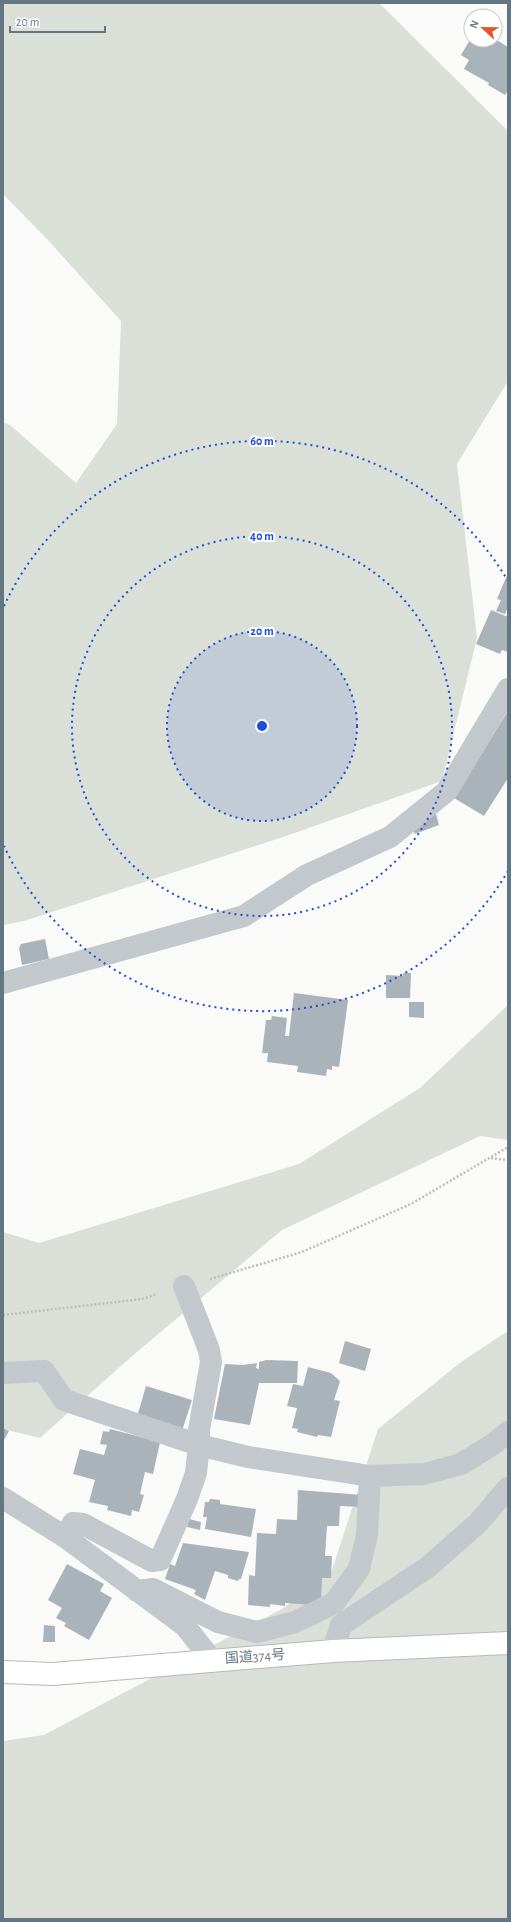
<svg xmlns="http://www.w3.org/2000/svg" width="511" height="1922" viewBox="0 0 511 1922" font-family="'Alegreya Sans','Noto Sans JP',sans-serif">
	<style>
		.green { fill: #dadfd7 }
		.building { fill: #aab3b9 }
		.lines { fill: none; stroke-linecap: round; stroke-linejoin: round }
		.highway-casing { stroke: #b4b9bd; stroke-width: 24 }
		.path { stroke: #bbbfc2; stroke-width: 2.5; stroke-dasharray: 2 2; stroke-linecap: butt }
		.minor { stroke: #c3c8cc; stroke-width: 22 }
		.highway { stroke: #fff; stroke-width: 22 }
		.ring { fill: none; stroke: #1d4ed8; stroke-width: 2; stroke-dasharray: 2 4 }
		.labels { text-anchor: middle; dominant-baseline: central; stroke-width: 4; stroke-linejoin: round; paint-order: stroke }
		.street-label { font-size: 14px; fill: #657683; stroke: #fff }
		.centre { fill: #1d4ed8; stroke: #fff; stroke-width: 2 }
		.ring-label { font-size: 12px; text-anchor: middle; font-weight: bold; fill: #1d4ed8; stroke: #fff; stroke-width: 4; stroke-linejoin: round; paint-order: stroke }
	</style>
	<rect width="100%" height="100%" fill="#fafaf8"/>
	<path class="green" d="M 3,3 L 379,3 L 508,131 L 508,381 L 457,464 L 477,638 L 442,781 L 286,836 L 24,921 L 3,925 L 3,422 L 10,425 L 76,483 L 117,424 L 121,321 L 47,239 L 3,194 Z
		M 508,1005 L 508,1140 L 480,1136 L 282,1230 L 131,1357 L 40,1438 L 3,1429 L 3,1232 L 39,1243 L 299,1164 L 420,1088 Z
		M 508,1331 L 508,1919 L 3,1919 L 3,1741 L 44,1735 L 282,1609 L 332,1570 L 378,1429 L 461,1362 Z"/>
	<path class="building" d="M 471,38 L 471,40 L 495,39 L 508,47 L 508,90 L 505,95 L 488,85 L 489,83 L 464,69 L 469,60 L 461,55 Z
		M 508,573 L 508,607 L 505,614 L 496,611 L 501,600 L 497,599 Z
		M 491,610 L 508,617 L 508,652 L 502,650 L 500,654 L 476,644 Z
		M 508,711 L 508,778 L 484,816 L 454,798 Z
		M 436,814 L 439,825 L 415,834 L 411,825 Z
		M 45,939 L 49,959 L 22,965 L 19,948 L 21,944 Z
		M 403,973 L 411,973 L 410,998 L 386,998 L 386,975 L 403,976 Z
		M 294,993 L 348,1000 L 339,1067 L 332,1066 L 332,1070 L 327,1069 L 326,1076 L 297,1072 L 298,1066 L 267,1062 L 268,1053 L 262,1053 L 266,1020 L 271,1020 L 272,1016 L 287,1018 L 285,1036 L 289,1036 Z
		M 409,1002 L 424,1002 L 424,1018 L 409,1017 Z
		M 345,1341 L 371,1349 L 365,1371 L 339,1363 Z
		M 266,1360 L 298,1361 L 297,1383 L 259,1383 L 250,1425 L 214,1419 L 225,1364 L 242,1365 L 257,1363 L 256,1368 L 259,1369 L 259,1362 Z
		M 308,1367 L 331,1373 L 340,1381 L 334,1400 L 340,1401 L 331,1437 L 318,1435 L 317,1437 L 297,1432 L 298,1429 L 292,1428 L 297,1408 L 287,1406 L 293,1384 L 303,1386 Z
		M 146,1386 L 192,1400 L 182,1431 L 137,1417 Z
		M 3,1428 L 9,1431 L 3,1442 Z
		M 110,1429 L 160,1442 L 153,1474 L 145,1472 L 140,1494 L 144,1495 L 139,1512 L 132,1510 L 131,1516 L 107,1510 L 108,1506 L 89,1502 L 95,1480 L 73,1474 L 80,1449 L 104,1455 L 107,1445 L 100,1444 L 103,1431 L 109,1432 Z
		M 298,1490 L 363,1495 L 362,1507 L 340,1506 L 339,1526 L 327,1526 L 325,1556 L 332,1556 L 331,1578 L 322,1578 L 321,1601 L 311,1605 L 285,1603 L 285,1606 L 270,1604 L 270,1607 L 248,1605 L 249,1575 L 255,1576 L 257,1533 L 276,1534 L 277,1519 L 297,1520 Z
		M 210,1499 L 220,1500 L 220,1504 L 256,1509 L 251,1537 L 205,1529 L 207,1517 L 203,1517 L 205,1502 L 209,1502 Z
		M 189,1519 L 201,1522 L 200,1530 L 187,1527 Z
		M 183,1543 L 249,1552 L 241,1579 L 239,1579 L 238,1581 L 228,1578 L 228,1575 L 215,1571 L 205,1600 L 194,1594 L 196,1590 L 165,1579 L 170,1564 L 175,1566 Z
		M 67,1564 L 104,1584 L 100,1591 L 112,1598 L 89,1640 L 64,1626 L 66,1623 L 56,1618 L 62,1608 L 48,1600 Z
		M 44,1625 L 55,1626 L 55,1642 L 43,1642 Z"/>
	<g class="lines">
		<g class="highway-casing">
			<path id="highway" d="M 3,1672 L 53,1674 L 333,1651 L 508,1643"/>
		</g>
		<path class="path" d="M 491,1158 L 508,1160
			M 210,1279 L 302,1252 L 411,1204 L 508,1147
			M 3,1315 L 142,1299 L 157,1294"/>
		<path class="minor" d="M 3,983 L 244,916 L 307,875 L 390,837 L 447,791 L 508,689
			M 3,1373 L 44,1371 L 64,1400 L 199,1445 L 248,1457 L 370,1476 L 424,1474 L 461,1464 L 492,1445 L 508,1432
			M 3,1498 L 65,1537 L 185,1626 L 212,1660
			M 65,1537 L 73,1523 L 83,1524 L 152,1561 L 160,1560 L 187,1499 L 196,1473 L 199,1445 L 199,1430 L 211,1362 L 209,1350 L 184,1286
			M 137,1591 L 153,1589 L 218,1622 L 257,1632 L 295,1622 L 334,1603 L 359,1569 L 367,1535 L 370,1476
			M 333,1651 L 341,1625 L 428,1567 L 478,1523 L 508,1488"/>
		<use href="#highway" class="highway"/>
	</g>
	<circle cx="262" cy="726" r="95" fill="#1d4ed8" fill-opacity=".12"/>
	<g class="ring">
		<circle cx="262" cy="726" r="95"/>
		<circle cx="262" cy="726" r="190"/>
		<path d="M508 871A285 285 0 0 1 4 846M4 606A285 285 0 0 1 508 581"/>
	</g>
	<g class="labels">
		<g class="street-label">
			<text transform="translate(255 1657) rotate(-4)">国道374号</text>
		</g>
	</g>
	<circle cx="262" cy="726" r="6" class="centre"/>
	<g class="ring-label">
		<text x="262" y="445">60 m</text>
		<text x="262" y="540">40 m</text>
		<text x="262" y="635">20 m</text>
	</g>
	<rect width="511" height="1922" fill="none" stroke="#657683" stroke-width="8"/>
	<g transform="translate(483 28) rotate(292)"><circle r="19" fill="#ffffff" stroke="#c1c8cd"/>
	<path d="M0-3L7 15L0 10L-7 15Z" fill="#e4572e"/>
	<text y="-6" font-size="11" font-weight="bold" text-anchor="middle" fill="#657683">N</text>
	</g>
	<path d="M10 26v6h95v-6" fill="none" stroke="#657683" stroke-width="2"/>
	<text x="16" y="26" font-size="12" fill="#657683" stroke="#ffffff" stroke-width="3" paint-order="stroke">20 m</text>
</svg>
